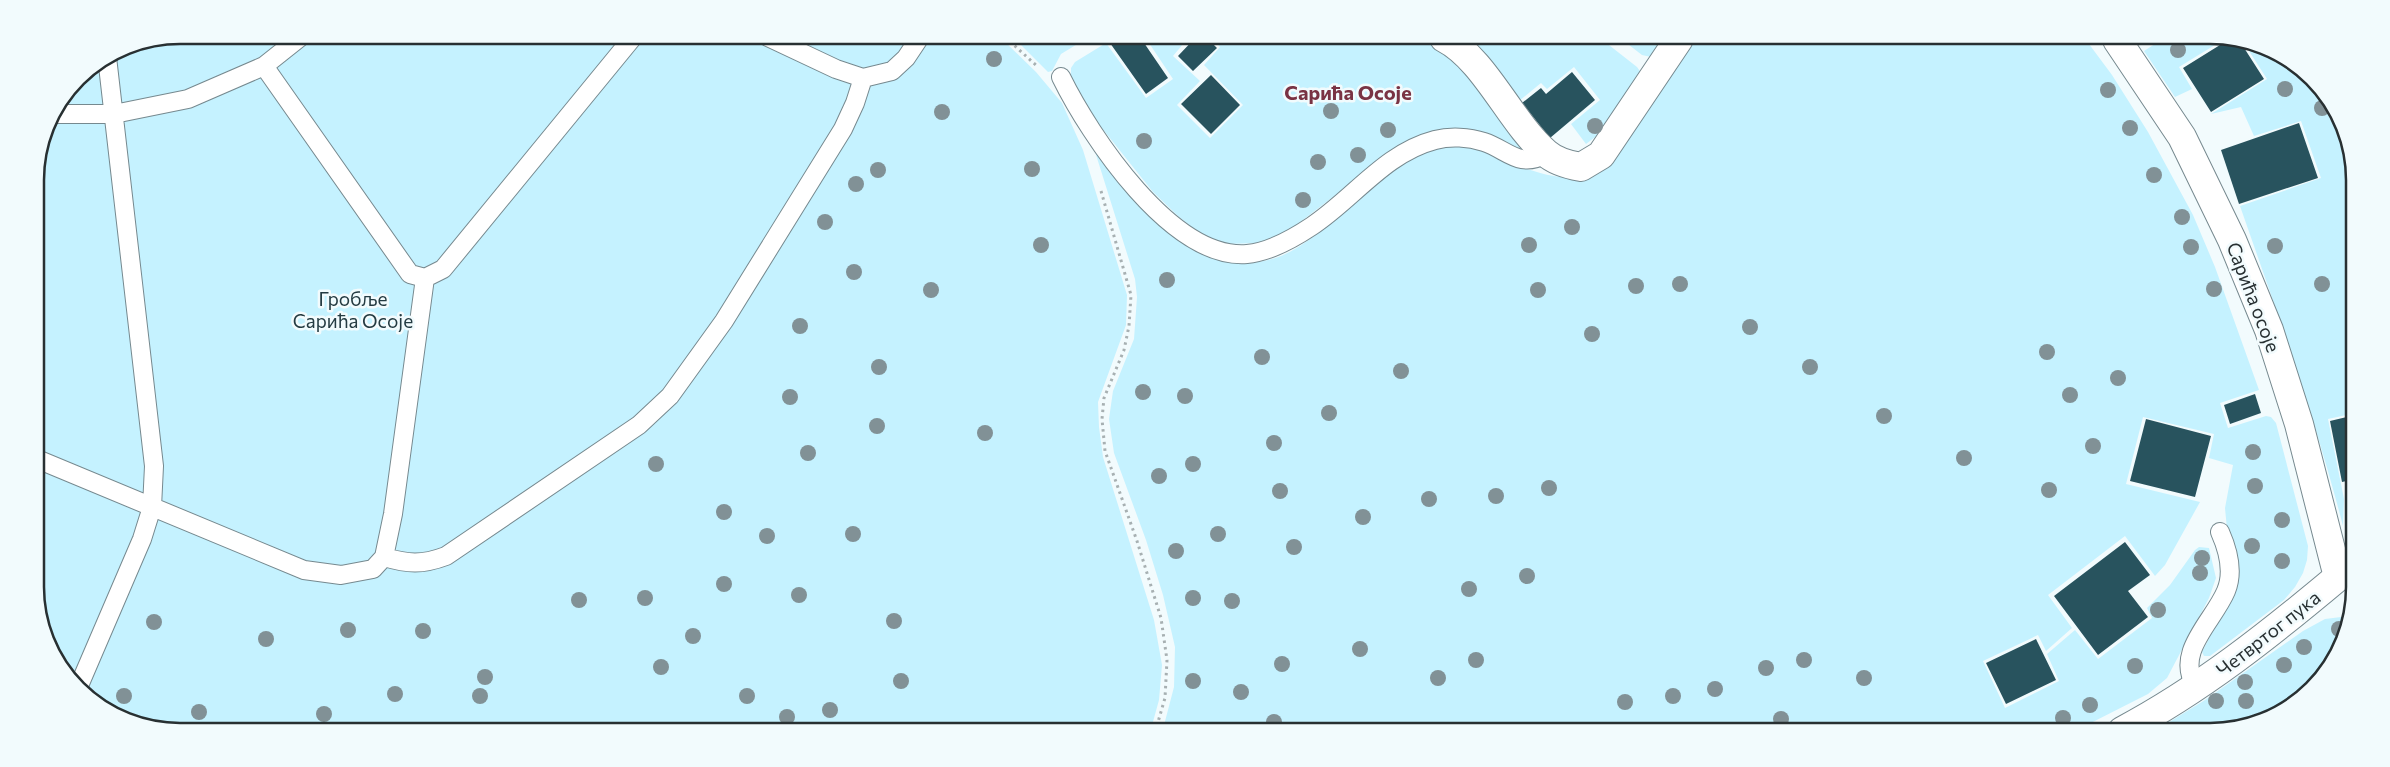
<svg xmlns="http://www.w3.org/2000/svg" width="2390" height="767" viewBox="0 0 2390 767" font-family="Commissioner,sans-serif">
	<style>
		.green { fill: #c5f2ff }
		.building { fill: #28535e }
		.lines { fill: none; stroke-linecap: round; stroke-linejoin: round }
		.service-casing { stroke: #76898f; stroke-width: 20 }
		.minor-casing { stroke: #76898f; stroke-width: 30 }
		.tertiary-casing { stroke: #76898f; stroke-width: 30 }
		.path { stroke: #a7b0b2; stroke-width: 3; stroke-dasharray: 2.5 4; stroke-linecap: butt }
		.service { stroke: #fff; stroke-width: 18 }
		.minor { stroke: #fff; stroke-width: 28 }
		.tertiary { stroke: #fff; stroke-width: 28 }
		.tree { fill: #819196 }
		.labels { text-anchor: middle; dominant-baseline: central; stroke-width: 5; stroke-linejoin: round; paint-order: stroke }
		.street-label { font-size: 19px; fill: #283032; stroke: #f2fbfd }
		.park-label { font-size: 19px; fill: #243b42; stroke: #f2fbfd }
		.neighbourhood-label { font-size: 20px; font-weight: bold; fill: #793344; stroke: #f2fbfd }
		.rim { fill: none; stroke: #283032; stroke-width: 2.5 }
	</style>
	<rect width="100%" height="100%" fill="#f2fbfd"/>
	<path class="green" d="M 180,35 L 1000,37 L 1036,72 L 1062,103 L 1083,150 L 1127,295 L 1126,325 L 1098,402 L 1099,427 L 1103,457 L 1154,620 L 1162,665 L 1159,700 L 1151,729 L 142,727 L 71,683 L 38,615 L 35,170 L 46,124 L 78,77 L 125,46 Z
		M 1013,37 L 1089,37 L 1061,54 L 1052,71 L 1048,72 Z
		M 1145,37 L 1189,37 L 1173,56 L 1200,81 L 1177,105 L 1210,138 L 1243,105 L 1204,65 L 1220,47 L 1211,37 L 1422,38 L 1452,53 L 1531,154 L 1480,135 L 1385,157 L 1286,233 L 1258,243 L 1227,244 L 1211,239 L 1197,231 L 1179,217 L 1153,192 L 1093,117 L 1071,82 L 1071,68 L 1075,62 L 1106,43 L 1146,98 L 1173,79 Z
		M 1463,38 L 1600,38 L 1637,67 L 1642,74 L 1603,131 L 1586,144 L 1571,124 L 1600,100 L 1574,67 L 1547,89 L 1541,83 L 1519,101 Z
		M 1620,38 L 1671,39 L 1651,57 L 1642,55 Z
		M 1692,39 L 2086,40 L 2112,75 L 2148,132 L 2193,215 L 2215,267 L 2259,390 L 2220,403 L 2228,428 L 2266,416 L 2271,417 L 2276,423 L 2308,546 L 2307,560 L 2303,573 L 2295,587 L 2284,600 L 2210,656 L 2204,656 L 2202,652 L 2233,592 L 2225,508 L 2233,465 L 2209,458 L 2214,434 L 2143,417 L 2126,484 L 2200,502 L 2165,565 L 2155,576 L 2125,536 L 2048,595 L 2072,628 L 2046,651 L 2038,635 L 1983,661 L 2005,708 L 2059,681 L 2047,654 L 2075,630 L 2098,659 L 2152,618 L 2147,608 L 2170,585 L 2195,550 L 2199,547 L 2209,548 L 2216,578 L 2209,598 L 2167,678 L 2148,694 L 2075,731 L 1163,729 L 1174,687 L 1175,647 L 1163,595 L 1146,540 L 1114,453 L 1109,419 L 1113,391 L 1134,339 L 1137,297 L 1135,279 L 1092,142 C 1135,200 1195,289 1281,256 C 1307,245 1330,223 1351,204 C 1374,184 1412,152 1443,146 C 1466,142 1484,152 1505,160 C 1525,169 1548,177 1570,178 Z
		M 2157,40 L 2223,40 L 2179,67 L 2192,89 L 2175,97 L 2144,51 L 2158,42 Z
		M 2242,40 L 2248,40 L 2319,84 L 2352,152 L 2351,414 L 2328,419 L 2344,499 L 2343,526 C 2315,417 2277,312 2240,206 L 2321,178 L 2301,121 L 2254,136 L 2241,107 L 2211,114 L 2267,79 Z
		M 2341,617 L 2350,620 L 2350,625 L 2330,668 L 2299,702 L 2220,732 L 2153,732 L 2205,700 L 2303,631 L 2325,619 Z"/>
	<path class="building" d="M 1119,37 L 1140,37 L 1168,78 L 1146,94 L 1110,43 Z
		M 1196,37 L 1206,37 L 1217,48 L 1193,71 L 1178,56 Z
		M 2228,40 L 2239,40 L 2264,79 L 2211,112 L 2183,68 Z
		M 1572,72 L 1595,100 L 1550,138 L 1522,103 L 1541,88 L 1546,94 Z
		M 1211,75 L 1240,105 L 1211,134 L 1181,104 Z
		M 2299,123 L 2318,178 L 2239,204 L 2221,150 Z
		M 2255,394 L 2261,413 L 2230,424 L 2224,405 Z
		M 2351,416 L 2351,480 L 2342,482 L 2330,421 Z
		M 2146,419 L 2211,436 L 2195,497 L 2130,481 Z
		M 2125,542 L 2150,575 L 2128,591 L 2148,617 L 2098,655 L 2054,596 Z
		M 2036,639 L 2056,680 L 2006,704 L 1986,663 Z"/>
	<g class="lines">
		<g class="service-casing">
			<path id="service" d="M 766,36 L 836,69 L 863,78 L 892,71 L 906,58 L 920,37
				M 264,66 L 410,274 L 425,278 L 443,269 L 634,36
				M 1061,77 C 1090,136 1172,260 1247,254 C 1270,252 1294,238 1312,226 C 1354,198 1385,153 1435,140 C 1450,136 1469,137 1484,142 C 1508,150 1519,169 1546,154
				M 53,114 L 114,114 L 188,99 L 264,66 L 303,35
				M 37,459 L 304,570 L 341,575 L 373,569 L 384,557 L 393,514 L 425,278
				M 384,557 C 408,564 422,565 446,556 L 639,425 L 670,396 L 724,321 L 843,129 L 855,103 L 863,78
				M 2196,687 C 2174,652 2213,622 2226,591 C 2234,572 2228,550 2220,532
				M 78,688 L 142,539 L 152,507 L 154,466 L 107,57"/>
		</g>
		<g class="minor-casing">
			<path id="minor" d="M 1444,38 C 1485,59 1510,122 1546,153 C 1555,161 1569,165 1581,167 L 1601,155 L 1679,39"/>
		</g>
		<g class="tertiary-casing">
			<path id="tertiary" d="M 2117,40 L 2182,137 L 2232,240 L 2269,330 L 2299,424 L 2338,577
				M 2122,731 C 2201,689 2270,634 2338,577"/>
		</g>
		<path class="path" d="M 1005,37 L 1038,67
			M 1101,191 L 1131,295 L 1129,326 L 1124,350 L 1104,398 L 1102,419 L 1105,451 L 1137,541 L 1161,618 L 1167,660 L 1165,698 L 1156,729"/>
		<use href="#service" class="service"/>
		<use href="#minor" class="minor"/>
		<use href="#tertiary" class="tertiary"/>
	</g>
	<g class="tree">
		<circle cx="2178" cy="50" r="8"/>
		<circle cx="994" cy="59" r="8"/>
		<circle cx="2285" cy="89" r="8"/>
		<circle cx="2108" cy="90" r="8"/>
		<circle cx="2322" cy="108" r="8"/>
		<circle cx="1331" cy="111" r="8"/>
		<circle cx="942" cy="112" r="8"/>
		<circle cx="1595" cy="126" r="8"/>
		<circle cx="2130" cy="128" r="8"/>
		<circle cx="1388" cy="130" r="8"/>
		<circle cx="1144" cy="141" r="8"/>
		<circle cx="1358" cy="155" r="8"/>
		<circle cx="1318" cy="162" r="8"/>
		<circle cx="1032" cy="169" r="8"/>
		<circle cx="878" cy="170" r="8"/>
		<circle cx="2154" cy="175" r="8"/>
		<circle cx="856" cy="184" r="8"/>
		<circle cx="1303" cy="200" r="8"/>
		<circle cx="2182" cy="217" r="8"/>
		<circle cx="825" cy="222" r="8"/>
		<circle cx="1572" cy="227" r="8"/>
		<circle cx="1041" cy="245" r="8"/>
		<circle cx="1529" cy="245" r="8"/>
		<circle cx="2275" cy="246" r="8"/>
		<circle cx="2191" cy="247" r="8"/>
		<circle cx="854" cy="272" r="8"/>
		<circle cx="1167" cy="280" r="8"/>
		<circle cx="1680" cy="284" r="8"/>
		<circle cx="2322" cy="284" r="8"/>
		<circle cx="1636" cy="286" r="8"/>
		<circle cx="2214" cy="289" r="8"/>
		<circle cx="931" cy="290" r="8"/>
		<circle cx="1538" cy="290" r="8"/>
		<circle cx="800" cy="326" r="8"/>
		<circle cx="1750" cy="327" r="8"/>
		<circle cx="1592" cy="334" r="8"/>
		<circle cx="2047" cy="352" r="8"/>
		<circle cx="1262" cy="357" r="8"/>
		<circle cx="879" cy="367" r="8"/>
		<circle cx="1810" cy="367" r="8"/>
		<circle cx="1401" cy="371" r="8"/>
		<circle cx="2118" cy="378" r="8"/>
		<circle cx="1143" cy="392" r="8"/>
		<circle cx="2070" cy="395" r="8"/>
		<circle cx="1185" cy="396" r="8"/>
		<circle cx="790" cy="397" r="8"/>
		<circle cx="1329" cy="413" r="8"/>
		<circle cx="1884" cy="416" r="8"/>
		<circle cx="877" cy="426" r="8"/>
		<circle cx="985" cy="433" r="8"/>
		<circle cx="1274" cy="443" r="8"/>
		<circle cx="2093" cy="446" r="8"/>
		<circle cx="2253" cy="452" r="8"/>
		<circle cx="808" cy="453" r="8"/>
		<circle cx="1964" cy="458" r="8"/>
		<circle cx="656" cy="464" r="8"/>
		<circle cx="1193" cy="464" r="8"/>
		<circle cx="1159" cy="476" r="8"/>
		<circle cx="2255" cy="486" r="8"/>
		<circle cx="1549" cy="488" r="8"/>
		<circle cx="2049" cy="490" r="8"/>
		<circle cx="1280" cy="491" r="8"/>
		<circle cx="1496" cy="496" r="8"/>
		<circle cx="1429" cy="499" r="8"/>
		<circle cx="724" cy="512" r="8"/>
		<circle cx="1363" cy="517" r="8"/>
		<circle cx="2282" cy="520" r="8"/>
		<circle cx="853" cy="534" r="8"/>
		<circle cx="1218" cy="534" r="8"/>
		<circle cx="767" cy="536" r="8"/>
		<circle cx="2252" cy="546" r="8"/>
		<circle cx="1294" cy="547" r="8"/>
		<circle cx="1176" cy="551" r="8"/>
		<circle cx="2202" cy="558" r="8"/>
		<circle cx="2282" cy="561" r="8"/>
		<circle cx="2200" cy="573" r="8"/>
		<circle cx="1527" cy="576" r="8"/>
		<circle cx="724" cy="584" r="8"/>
		<circle cx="1469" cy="589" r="8"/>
		<circle cx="799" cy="595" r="8"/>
		<circle cx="645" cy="598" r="8"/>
		<circle cx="1193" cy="598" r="8"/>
		<circle cx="579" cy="600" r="8"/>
		<circle cx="1232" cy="601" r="8"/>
		<circle cx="2158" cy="610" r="8"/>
		<circle cx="894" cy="621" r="8"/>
		<circle cx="154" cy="622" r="8"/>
		<circle cx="2339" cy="629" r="8"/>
		<circle cx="348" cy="630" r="8"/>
		<circle cx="423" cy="631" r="8"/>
		<circle cx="693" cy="636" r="8"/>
		<circle cx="266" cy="639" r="8"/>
		<circle cx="2304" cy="647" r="8"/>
		<circle cx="1360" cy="649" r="8"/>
		<circle cx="1476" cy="660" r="8"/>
		<circle cx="1804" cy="660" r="8"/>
		<circle cx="1282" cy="664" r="8"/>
		<circle cx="2284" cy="665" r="8"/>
		<circle cx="2135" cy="666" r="8"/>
		<circle cx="661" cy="667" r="8"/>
		<circle cx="1766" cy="668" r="8"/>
		<circle cx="485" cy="677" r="8"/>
		<circle cx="1438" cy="678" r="8"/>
		<circle cx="1864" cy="678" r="8"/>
		<circle cx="901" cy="681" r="8"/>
		<circle cx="1193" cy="681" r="8"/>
		<circle cx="2245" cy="682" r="8"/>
		<circle cx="1715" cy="689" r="8"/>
		<circle cx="1241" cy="692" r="8"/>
		<circle cx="395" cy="694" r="8"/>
		<circle cx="124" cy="696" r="8"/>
		<circle cx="480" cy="696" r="8"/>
		<circle cx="747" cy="696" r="8"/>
		<circle cx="1673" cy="696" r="8"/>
		<circle cx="2216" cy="701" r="8"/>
		<circle cx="2246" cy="701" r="8"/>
		<circle cx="1625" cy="702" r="8"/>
		<circle cx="2090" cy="705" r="8"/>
		<circle cx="830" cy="710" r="8"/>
		<circle cx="199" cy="712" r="8"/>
		<circle cx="324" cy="714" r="8"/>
		<circle cx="787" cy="717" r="8"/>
		<circle cx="2063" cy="718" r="8"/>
		<circle cx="1781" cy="719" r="8"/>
		<circle cx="1274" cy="722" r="8"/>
	</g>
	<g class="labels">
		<g class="street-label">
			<text transform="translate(2254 297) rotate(69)">Сарића осоје</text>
			<text transform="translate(2268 633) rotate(-38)">Четвртог пука</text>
		</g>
		<g class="park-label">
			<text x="353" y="298">Гробље<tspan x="353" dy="22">Сарића Осоје</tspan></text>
		</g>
		<g class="neighbourhood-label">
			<text x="1348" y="92">Сарића Осоје</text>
		</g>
	</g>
	<path d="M0 0H2390V767H0ZM180 44H2210A136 136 0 0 1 2346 180V587A136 136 0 0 1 2210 723H180A136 136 0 0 1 44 587V180A136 136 0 0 1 180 44Z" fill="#f2fbfd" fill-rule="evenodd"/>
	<path class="rim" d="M180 44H2210A136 136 0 0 1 2346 180V587A136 136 0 0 1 2210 723H180A136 136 0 0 1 44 587V180A136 136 0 0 1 180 44Z"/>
</svg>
